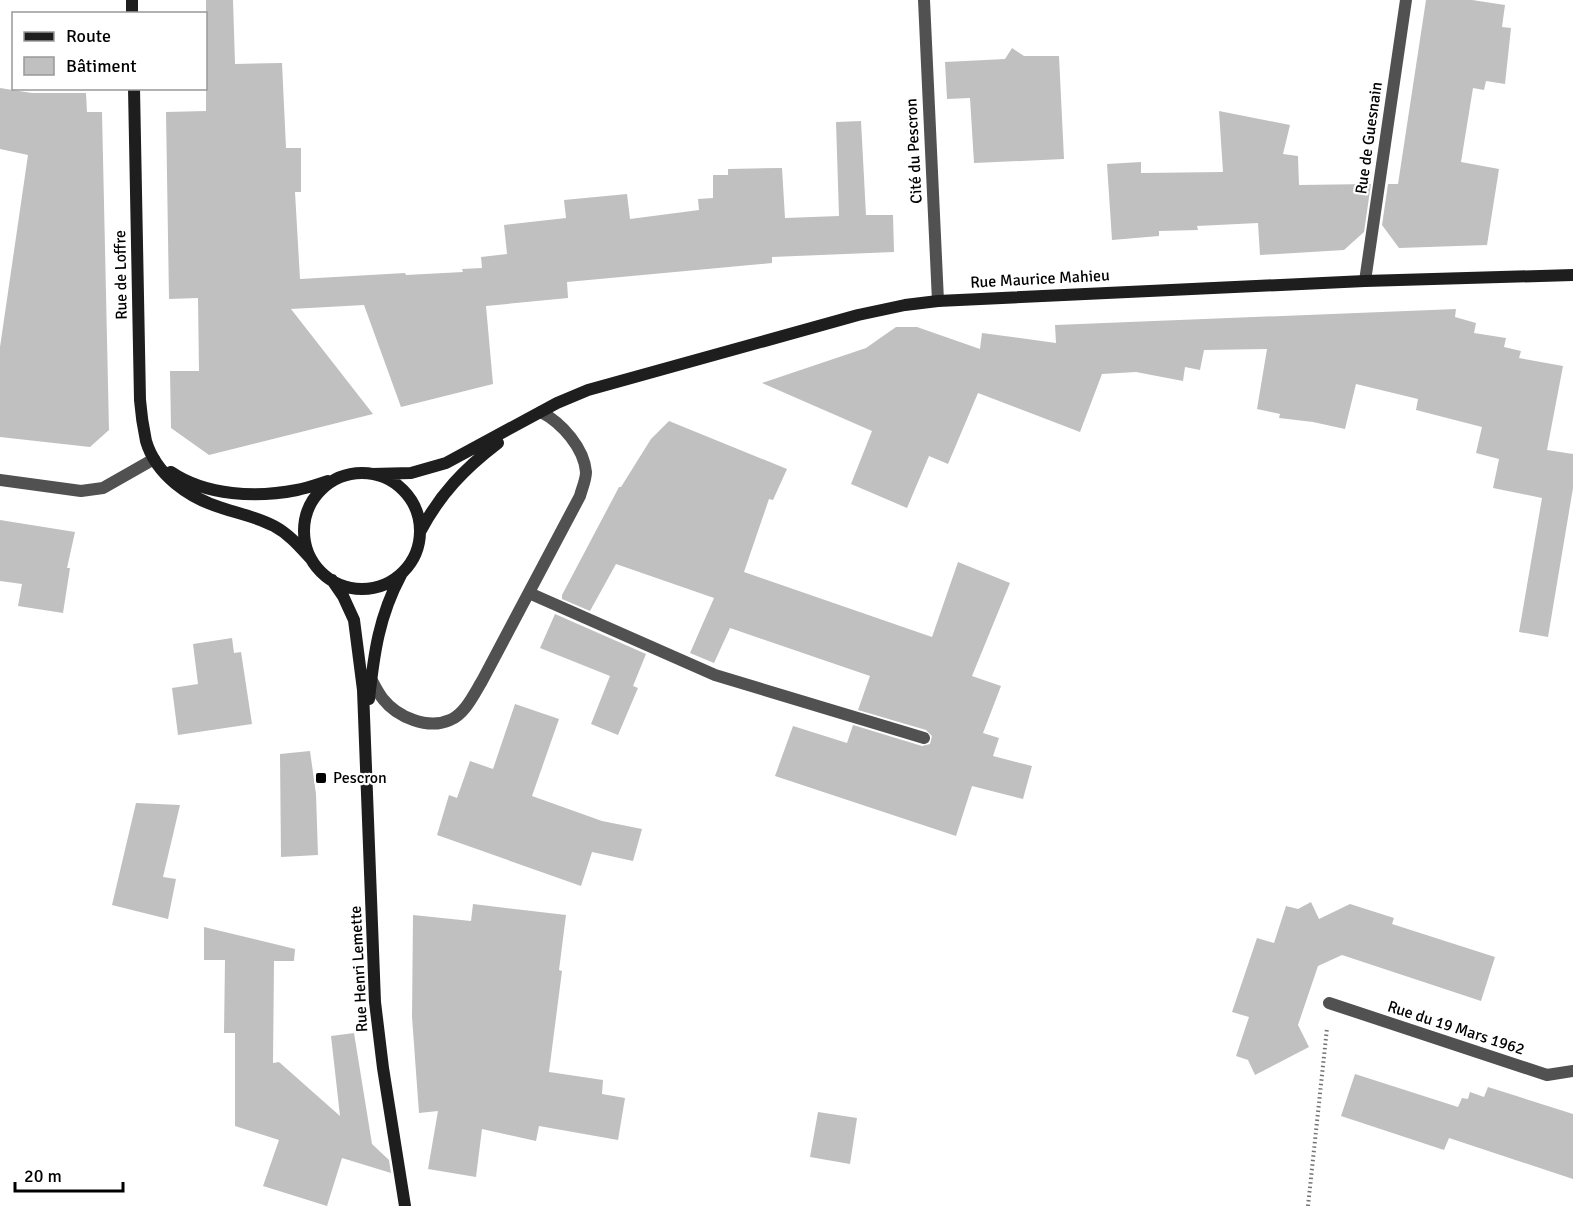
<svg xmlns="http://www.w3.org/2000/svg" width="1573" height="1206" viewBox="0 0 1573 1206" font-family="Signika,sans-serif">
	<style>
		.building { fill: #c0c0c0 }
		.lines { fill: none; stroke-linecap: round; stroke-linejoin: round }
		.path { stroke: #737373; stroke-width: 4; stroke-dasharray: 1.5 3; stroke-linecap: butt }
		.lane { stroke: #515151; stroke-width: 12 }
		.street { stroke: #515151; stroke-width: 12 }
		.secondary { stroke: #1e1e1e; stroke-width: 12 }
		.poi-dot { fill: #000; stroke: #fff; stroke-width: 2 }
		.labels { text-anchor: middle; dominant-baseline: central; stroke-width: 4.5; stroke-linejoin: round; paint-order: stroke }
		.street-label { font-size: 16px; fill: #000; stroke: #fff }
		.poi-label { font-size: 16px; fill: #000; stroke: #fff; text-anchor: start }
	</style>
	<rect width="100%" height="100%" fill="#fff"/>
	<path class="building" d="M 206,0 L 233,0 L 235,64 L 282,63 L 286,148 L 301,148 L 301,192 L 295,192 L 300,279 L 405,273 L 406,275 L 463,272 L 462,269 L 482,268 L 481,257 L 507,254 L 504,225 L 566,218 L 564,200 L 627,194 L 630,219 L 699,210 L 698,199 L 713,198 L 713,175 L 728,175 L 728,169 L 782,168 L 785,218 L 839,216 L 836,122 L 861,121 L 866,215 L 893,215 L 894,252 L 772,257 L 772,263 L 567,282 L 568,298 L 486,306 L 493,384 L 401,407 L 364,305 L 291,309 L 373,414 L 209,455 L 171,428 L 170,371 L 199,371 L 198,298 L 169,299 L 166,112 L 206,111 Z
		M 1426,0 L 1472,0 L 1505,5 L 1502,27 L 1511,28 L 1505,84 L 1486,81 L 1484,90 L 1473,88 L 1461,162 L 1499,169 L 1487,245 L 1399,248 L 1382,225 L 1388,184 L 1398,184 Z
		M 1012,48 L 1024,56 L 1059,56 L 1064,159 L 974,163 L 970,98 L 947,99 L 945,62 L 1005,59 Z
		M 0,88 L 32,93 L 86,93 L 87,112 L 102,112 L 109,430 L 90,447 L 0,437 L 0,347 L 28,155 L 0,149 Z
		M 1219,111 L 1290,125 L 1283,154 L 1298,156 L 1299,185 L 1371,184 L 1364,232 L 1344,250 L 1260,255 L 1258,223 L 1197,226 L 1198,230 L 1159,231 L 1159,236 L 1112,240 L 1107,164 L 1141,162 L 1141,173 L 1223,172 Z
		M 1456,309 L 1455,317 L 1476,323 L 1474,333 L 1506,338 L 1504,347 L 1521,351 L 1519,358 L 1563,366 L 1547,450 L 1573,454 L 1573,488 L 1548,637 L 1519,632 L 1542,498 L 1493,488 L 1499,459 L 1476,453 L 1482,427 L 1416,410 L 1418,399 L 1356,384 L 1345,429 L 1313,422 L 1279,418 L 1280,414 L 1257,409 L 1267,349 L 1204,350 L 1200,370 L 1185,367 L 1183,381 L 1136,372 L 1102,374 L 1080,432 L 978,393 L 948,464 L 929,456 L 907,508 L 851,484 L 872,431 L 762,383 L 866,348 L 896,327 L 917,327 L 980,349 L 982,333 L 1056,343 L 1055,325 Z
		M 669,421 L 787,469 L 773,500 L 769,499 L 744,572 L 932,637 L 958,562 L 1010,583 L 972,676 L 1001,686 L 983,733 L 999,738 L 993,756 L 1032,766 L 1023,799 L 972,786 L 956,836 L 775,776 L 793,726 L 847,743 L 853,725 L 922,746 L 930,744 L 932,736 L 926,730 L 858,710 L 870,676 L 730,628 L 714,663 L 690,653 L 714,598 L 616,564 L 590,611 L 562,599 L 562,595 L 619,487 L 621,487 L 651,439 Z
		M 0,520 L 75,532 L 67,568 L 70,568 L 63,613 L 18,606 L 22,584 L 0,581 Z
		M 555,614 L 646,654 L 633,686 L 628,684 L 638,688 L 618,735 L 591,724 L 610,676 L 540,648 Z
		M 232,638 L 234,653 L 241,652 L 252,724 L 178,735 L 172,688 L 198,684 L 193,644 Z
		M 515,704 L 559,719 L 532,796 L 602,821 L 642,829 L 633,861 L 592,852 L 581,886 L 437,835 L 449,795 L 457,798 L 470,761 L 493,769 Z
		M 310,751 L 316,794 L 318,855 L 281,857 L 280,754 Z
		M 136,803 L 180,805 L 163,877 L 176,879 L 168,919 L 112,905 Z
		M 1311,902 L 1319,919 L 1350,904 L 1394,918 L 1392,924 L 1495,957 L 1481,1001 L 1342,955 L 1318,966 L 1298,1025 L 1309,1047 L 1255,1075 L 1248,1060 L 1236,1056 L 1249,1017 L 1232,1012 L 1257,938 L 1274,943 L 1286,906 L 1298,909 Z
		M 473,904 L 566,915 L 559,970 L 562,971 L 549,1072 L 603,1080 L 602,1094 L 625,1098 L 618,1140 L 539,1126 L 536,1141 L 482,1129 L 476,1177 L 428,1169 L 438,1111 L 419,1113 L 412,1017 L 413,915 L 471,921 Z
		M 204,927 L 295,949 L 294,961 L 274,961 L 273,1063 L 279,1062 L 340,1116 L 331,1036 L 354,1033 L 372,1144 L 389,1160 L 391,1173 L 342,1158 L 327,1206 L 263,1186 L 279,1140 L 235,1126 L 235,1033 L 224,1033 L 225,960 L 204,960 Z
		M 1355,1074 L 1458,1107 L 1462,1098 L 1468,1099 L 1470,1092 L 1484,1097 L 1488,1087 L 1573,1114 L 1573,1179 L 1449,1138 L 1444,1150 L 1341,1116 Z
		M 818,1112 L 857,1118 L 850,1164 L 810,1157 Z"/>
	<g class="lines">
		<path class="path" d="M 1308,1206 L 1327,1028"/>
		<path class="lane" d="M 529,593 L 715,675 L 924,738
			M 371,679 C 375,686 378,693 383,699 C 397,717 428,730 450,720 C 465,714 474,694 482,681 L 580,496 C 582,488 586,480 586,472 C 584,448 562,423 541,412"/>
		<path class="street" d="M 924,0 L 938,301
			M 1365,281 L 1406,0
			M 0,480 L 81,491 L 103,488 L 154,459
			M 1329,1003 L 1547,1075 L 1573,1071"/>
		<path class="secondary" d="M 132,0 L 132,14
			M 134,88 L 140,400 C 141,413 143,427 146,441 C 156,475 189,498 222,508 C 240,514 257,517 274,526 C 289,534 300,547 311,559
			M 171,472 C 206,496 257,498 297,490 C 308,488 318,484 328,481
			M304 531a58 58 0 1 1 116 0a58 58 0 1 1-116 0Z
			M 372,474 L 411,473 L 446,463 L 557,403 L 588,390 L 858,315 L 905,305 L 938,301 L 1365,281 L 1573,275
			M 420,532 C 440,494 464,469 498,443
			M 332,580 L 343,596 L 354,620 L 363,690 L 375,1002 L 383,1068 L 405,1206
			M 369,699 C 374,653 379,616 401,575"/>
	</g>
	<rect class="poi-dot" x="315" y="772" width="12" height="12" rx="3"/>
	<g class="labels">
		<g class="street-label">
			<text transform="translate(1369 138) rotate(-82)">Rue de Guesnain</text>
			<text transform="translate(914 151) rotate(-93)">Cité du Pescron</text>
			<text transform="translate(121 275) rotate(-91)">Rue de Loffre</text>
			<text transform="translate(1040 279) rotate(-3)">Rue Maurice Mahieu</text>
			<text transform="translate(359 969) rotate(-93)">Rue Henri Lemette</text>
			<text transform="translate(1456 1028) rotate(18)">Rue du 19 Mars 1962</text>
		</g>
		<g class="poi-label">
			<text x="333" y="778">Pescron</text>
		</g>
	</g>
	<rect x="12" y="12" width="195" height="78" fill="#ffffff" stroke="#999999" stroke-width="1.5"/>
	<rect x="24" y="32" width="30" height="9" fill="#1e1e1e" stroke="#999999" stroke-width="1.5"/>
	<text x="66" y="42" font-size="18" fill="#000000">Route</text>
	<rect x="24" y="57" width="30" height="18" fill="#c0c0c0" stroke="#999999" stroke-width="1.5"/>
	<text x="66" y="72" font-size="18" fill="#000000">Bâtiment</text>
	<path d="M15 1182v9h108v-9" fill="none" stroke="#000000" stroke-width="3"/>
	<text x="24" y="1182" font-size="18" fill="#000000" stroke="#ffffff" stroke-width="4.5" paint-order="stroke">20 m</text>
</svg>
